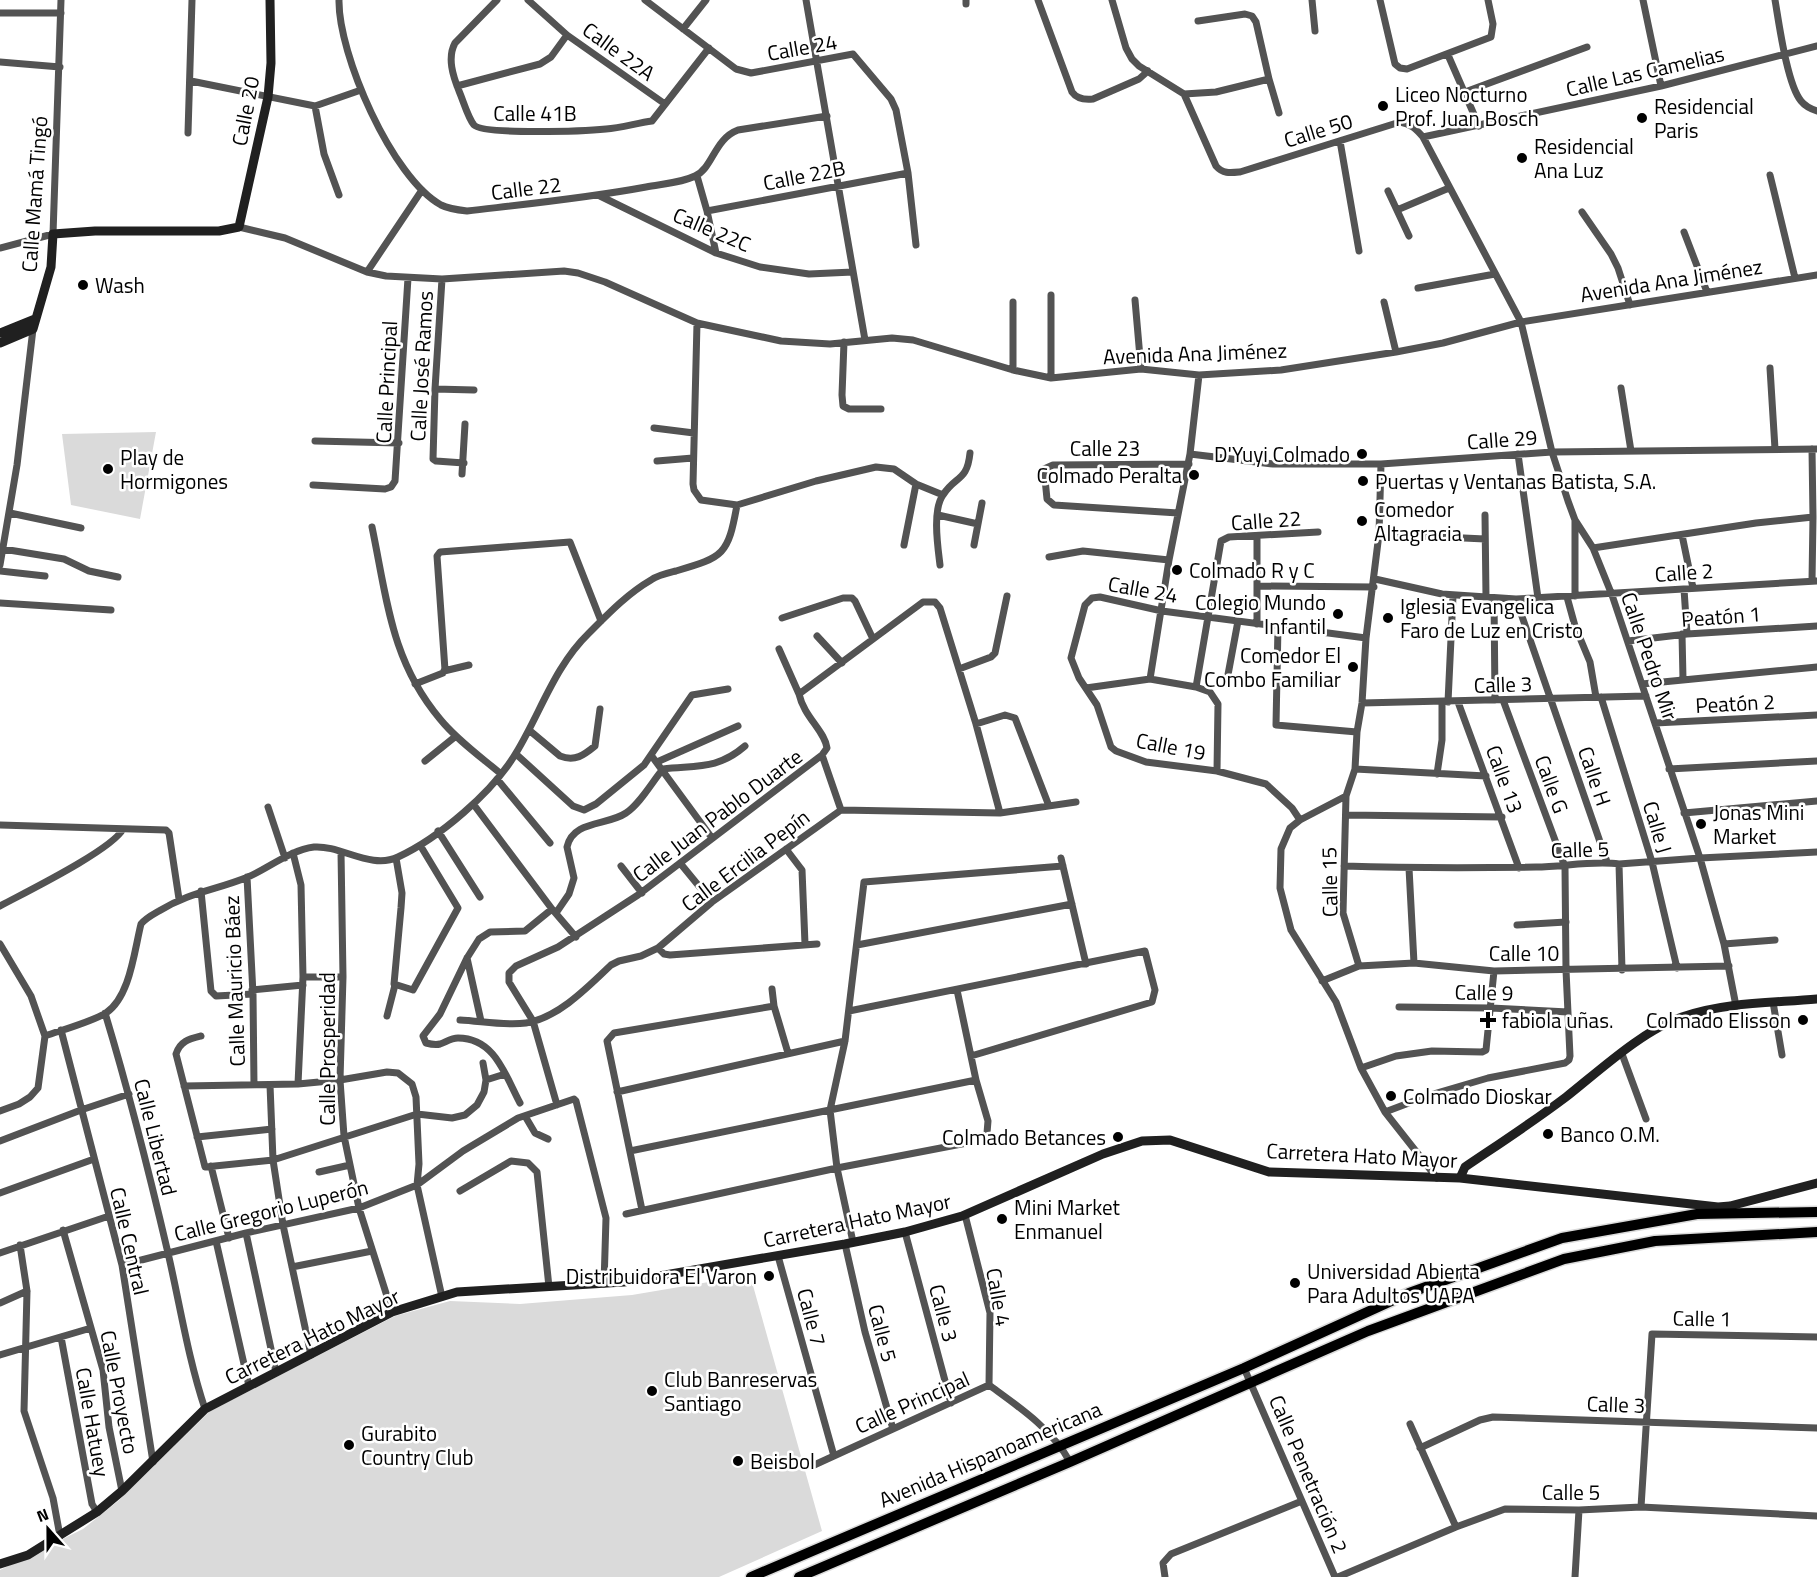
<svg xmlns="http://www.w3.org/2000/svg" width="1817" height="1577" viewBox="0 0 1817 1577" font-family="'Titillium Web',sans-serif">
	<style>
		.green { fill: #dadada }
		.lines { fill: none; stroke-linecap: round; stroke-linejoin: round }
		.primary-casing { stroke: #dbdbdb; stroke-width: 13 }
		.street { stroke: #535353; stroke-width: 7 }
		.secondary { stroke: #202020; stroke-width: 9 }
		.primary { stroke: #000; stroke-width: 10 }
		.poi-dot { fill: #000; stroke: #fff; stroke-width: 2 }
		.labels { text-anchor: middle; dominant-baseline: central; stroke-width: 5; stroke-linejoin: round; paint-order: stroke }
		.street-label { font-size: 21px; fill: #000; stroke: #fff }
		.poi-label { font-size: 21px; fill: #000; stroke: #fff; text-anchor: start }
	</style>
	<rect width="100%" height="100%" fill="#fff"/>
	<path class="green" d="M 156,432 L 140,519 L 71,505 L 62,434 Z
		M 750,1275 L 822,1531 L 719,1577 L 0,1577 L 0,1570 L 83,1529 L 118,1501 L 210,1411 L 395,1316 L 450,1301 L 520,1304 L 632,1295 Z"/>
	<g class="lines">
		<g class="primary-casing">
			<path id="primary" d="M 751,1577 L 1244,1368 L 1409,1293 L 1562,1238 L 1697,1214 L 1817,1212
				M 799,1577 L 1070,1462 L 1368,1331 L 1564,1259 L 1655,1241 L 1817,1232"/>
		</g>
		<path class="street" d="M 339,0 C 338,54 392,178 441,205 C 449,209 458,210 467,211 C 527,204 587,198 646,187 C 661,184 681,183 695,176 C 713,168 714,139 738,130 L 827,116
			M 497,0 L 455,43 C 447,58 453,76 459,91 C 463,100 468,118 474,125 C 483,135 588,131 606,129 C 621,128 637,123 652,121 L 709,48
			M 528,0 L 567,35 L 665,104
			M 645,0 L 736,69 L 751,73 L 853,54 L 891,99 L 896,110 L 908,173 L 916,245
			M 806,0 L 865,340
			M 966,0 L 966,4
			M 1038,0 L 1072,92 C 1077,99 1084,100 1093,99 L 1139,79 L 1148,71
			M 1112,0 L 1126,48 L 1132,59 L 1139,66 L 1184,94 L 1216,166 C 1223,174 1230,173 1240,172 L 1400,122 C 1411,124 1416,129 1423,137 L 1521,322 L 1552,452 L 1568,501 L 1575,520 L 1593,548 L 1612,595 L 1700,858 L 1724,944 L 1736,1006
			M 1312,0 L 1315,31
			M 1380,0 L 1395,64 L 1400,68 L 1407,69 L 1491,37 L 1493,24 L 1488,0
			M 1643,0 L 1661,86
			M 1775,0 C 1779,23 1787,84 1801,101 C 1805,106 1811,109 1817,111
			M 0,13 L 61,13
			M 683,29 L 706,0
			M 1448,55 L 1479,126
			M 0,62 L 60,67
			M 1269,79 L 1279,113
			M 191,81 L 315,106 L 361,90
			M 457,86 L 540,64 L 551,57 L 567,35
			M 1465,92 L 1587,47
			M 1184,94 L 1216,92 L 1269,79 L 1256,22 L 1252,16 L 1245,14 L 1198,21
			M 315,106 L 324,154 L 339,195
			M 188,133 L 192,0
			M 1423,137 L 1661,86 L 1817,46
			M 1340,141 L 1359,251
			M 1770,175 L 1795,278
			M 697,176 L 707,211 L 716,253
			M 1388,191 L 1409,236
			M 600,196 L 716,253 L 760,267 L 809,274 L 853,272
			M 1397,210 L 1449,188
			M 707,211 L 908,173
			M 1582,212 L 1611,254 L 1618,268 L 1630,305
			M 239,227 L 285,238 L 367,272 L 386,276 L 442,279 L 564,271 L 578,273 L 605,282 L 697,323 L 781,341 L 830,344 L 892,338 L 913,340 L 1013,370 L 1051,378 L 1141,369 L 1199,375 L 1281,370 L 1396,352 L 1443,343 L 1521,322 L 1817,275
			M 1684,232 L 1707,292
			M 0,248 L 53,234 L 61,0
			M 367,272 L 422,190
			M 442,279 L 435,389 L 433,459 L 436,461 L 464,463
			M 1418,288 L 1495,274
			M 1135,300 L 1141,369
			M 1384,302 L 1396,352
			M 697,323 L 693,484 L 694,490 L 701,500 L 737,505 L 816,481 L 876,467 L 894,469 L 916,484 L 943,495
			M 844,342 L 842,395 L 843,406 L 849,409 L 881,409
			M 1770,368 L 1775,449
			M 1013,370 L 1013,302
			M 1051,378 L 1051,295
			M 1621,388 L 1631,451
			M 435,389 L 474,390
			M 654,428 L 694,433
			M 315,441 L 399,443
			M 1812,449 L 1813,517
			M 1190,454 L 1273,464 L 1381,464 L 1552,452 L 1817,449
			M 1518,454 L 1538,598
			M 657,461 L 693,458
			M 462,474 L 465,424
			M 313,485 L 385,489 L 391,487 L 395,481 L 408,278
			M 10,513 L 81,528
			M 1178,513 L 1054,505 L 1047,499 L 1044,469 L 1053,465 L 1189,464
			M 938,515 L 978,524
			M 1485,515 L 1486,597
			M 372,527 C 387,599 391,661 440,719 C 457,740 481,757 501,774
			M 1379,534 L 1485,539
			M 1682,535 L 1693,588
			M 904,545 L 916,484
			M 974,545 L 982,503
			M 1593,548 L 1756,523 L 1813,517 L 1812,581
			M 3,549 L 64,559 L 89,571 L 118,577
			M 1049,557 L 1083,551 L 1169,560
			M 0,565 L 17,465 L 33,329
			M 940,565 C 938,548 932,510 943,495 C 956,475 967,482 970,453
			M 0,571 L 45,576
			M 1375,579 L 1442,594 L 1516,599 L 1817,581
			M 1257,586 L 1374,587
			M 1684,589 L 1687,634
			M 1575,596 L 1575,521
			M 1567,597 L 1575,626 L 1590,662 L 1596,697
			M 1494,598 L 1495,700
			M 1516,599 L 1607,862
			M 0,603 L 111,610
			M 782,618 L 843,598 L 852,598 L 855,601 L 873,639
			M 1257,624 L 1257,537
			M 1278,626 L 1276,725 L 1357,732
			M 1682,634 L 1683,679
			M 817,636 L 842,663
			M 1628,641 L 1687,634 L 1817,626
			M 779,649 L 799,694
			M 959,669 L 991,657 L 995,653 L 1007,596
			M 444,671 L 469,665
			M 1150,679 L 1169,560 L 1190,454 L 1199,375
			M 1227,680 L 1238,621
			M 415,684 L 443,673 L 445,670 L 437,556 L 440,552 L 570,542 L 601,621
			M 1642,684 L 1817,667
			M 1196,687 L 1221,541 L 1229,537 L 1318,532
			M 1086,688 L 1150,679 L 1196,687 L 1210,692 L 1218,704 L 1217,771
			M 1601,697 L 1652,862 L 1677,968
			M 1448,702 L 1453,596
			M 1458,702 L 1519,868
			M 1362,703 L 1646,696
			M 1655,723 L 1817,715
			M 976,724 L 1005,715 L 1015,718 L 1049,806
			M 529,730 L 560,756 C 575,762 584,755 595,746 L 600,709
			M 516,754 L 573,806 L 584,810 L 596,804 L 644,765 L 692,695 L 728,689
			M 651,755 L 712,838
			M 822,755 L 841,810
			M 425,761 L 456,736
			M 657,762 L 738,726
			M 1355,769 L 1486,776
			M 1669,769 L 1817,761
			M 1437,774 L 1442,740 L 1442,702
			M 497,779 L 550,843
			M 1346,796 L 1300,820 L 1290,828 L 1281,849 L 1280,888 L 1291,930 L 1336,1002 L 1361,1068 L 1385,1112 L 1437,1178
			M 474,805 L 552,909 L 576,937
			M 268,807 L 285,858
			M 1684,813 L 1817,801
			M 1346,815 L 1502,817
			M 1300,820 L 1292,808 L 1266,784 L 1217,771 L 1146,762 L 1116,751 L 1111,747 L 1097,705 L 1079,678 L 1071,658 L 1085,605 L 1092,598 L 1100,597 L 1162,611 L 1366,638
			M 0,825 L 166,830 L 169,833 L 179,899
			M 438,831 L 480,897
			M 786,849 L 802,870 L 805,944
			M 341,852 L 343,977 L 340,1080 L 344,1136 L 359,1208 L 392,1312
			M 293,853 L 301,885 L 303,977 L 298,1084
			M 396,858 L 402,893 L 401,908 L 394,984 L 413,990 L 458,908 L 420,845
			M 1061,858 L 1086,964
			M 680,863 L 712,902
			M 1619,864 L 1622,970
			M 621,866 L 642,893
			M 1344,866 C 1408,868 1472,868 1536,867 C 1562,867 1594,860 1619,864 L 1700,858 L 1817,852
			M 1409,868 L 1414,963
			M 247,877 L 253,994 L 254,1085
			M 201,891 L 211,991 L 216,996 L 253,994
			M 0,906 C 24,893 112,850 123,829
			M 556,913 L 569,894 L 574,878 L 567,847 C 573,820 607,826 626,813 C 640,804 652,782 663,769 C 697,765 717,770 745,746
			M 1517,925 L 1566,922
			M 0,944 L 31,996 L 45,1036 L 38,1088 L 30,1097 L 19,1104 L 0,1111
			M 1724,944 L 1775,940
			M 857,945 L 1072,904
			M 658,948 L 664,954 L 670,955 L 817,944
			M 467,958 L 481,1021
			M 1359,966 L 1343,913 L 1346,796 L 1355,769 L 1357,732 L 1362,703 L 1366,638 L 1379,534 L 1381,464
			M 303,977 L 343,977
			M 1322,981 L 1359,966 L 1414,963 L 1494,971 L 1729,966
			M 772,989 L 774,1006 L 788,1053
			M 252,990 L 303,985
			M 1773,1002 L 1782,1055
			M 1399,1007 L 1491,1008 L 1568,1012
			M 849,1011 L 1145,951 L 1155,990 L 1152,1002 L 971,1056
			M 105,1013 C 129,1092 149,1172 168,1253 C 180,1305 188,1358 205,1409
			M 387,1016 L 395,985
			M 460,1020 C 481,1021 505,1026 526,1023 C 558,1018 588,987 611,965 L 619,961 L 641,956 L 658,948 L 712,902 L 841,810 L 1000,813 L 1076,802
			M 61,1030 L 122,1265 L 153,1462
			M 45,1036 C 62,1030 91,1022 106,1013 C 130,997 134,952 141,924 C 146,918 152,915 159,911 C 190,892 216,890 248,877 C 269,868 290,850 314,847 C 341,845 371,870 398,857 C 439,838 493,792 516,753 C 541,712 554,667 589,633 C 608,614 627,594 651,580 C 658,575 668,573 676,571 C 724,557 728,555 737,505
			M 201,1036 C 189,1039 180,1041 176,1054 L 205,1167 L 273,1160 L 417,1114 L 452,1118 L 465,1115 L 477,1105 L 484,1092 L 486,1080 L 483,1063
			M 1622,1054 L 1646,1119
			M 1361,1068 L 1396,1056 L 1432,1051 L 1482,1052 L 1486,1050 L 1494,971
			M 486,1080 L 505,1074
			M 270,1085 L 273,1160 L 283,1225 L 311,1355
			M 184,1086 L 298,1084 L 340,1080 L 387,1072 L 398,1073 L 412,1084 L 416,1097 L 419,1164 L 417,1185 L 442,1297
			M 617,1092 L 845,1041
			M 520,1103 C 505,1075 495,1038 458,1038 C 451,1038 446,1042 440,1044 C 436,1045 430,1044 426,1043 L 423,1036 L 440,1014 L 467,958 L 479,939 L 490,932 L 525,931 L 552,909
			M 557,1105 L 533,1021 L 509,982 L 509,973 L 516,966 L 558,947 L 638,895 L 822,755 L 827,748 C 825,731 804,717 799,694 L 923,602 L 935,602 L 940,608 L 976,724 L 1000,813
			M 1385,1112 L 1430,1095 L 1488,1078 L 1565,1063 L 1569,1060 L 1570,1056 L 1566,970 L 1565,867 L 1503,700
			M 525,1116 L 535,1133 L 548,1139
			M 197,1137 L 272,1129
			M 0,1141 L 81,1110 L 129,1094
			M 630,1151 L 976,1080
			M 211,1166 L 229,1238
			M 319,1172 L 350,1165
			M 460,1191 L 511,1161 L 528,1163 L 537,1172 L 549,1287
			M 0,1193 L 94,1159
			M 642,1210 L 607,1041 L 614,1033 L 774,1006
			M 626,1214 L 837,1168 L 830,1110 L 845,1041 L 864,882 L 1063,866
			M 965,1215 L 990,1313 L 989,1385
			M 63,1230 L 103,1370 L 109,1427 L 122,1491
			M 905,1232 L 951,1403
			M 246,1233 L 276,1372
			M 216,1241 L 249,1386
			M 853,1242 L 837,1168 L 977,1141 L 987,1133 L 988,1121 L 976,1080 L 957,990
			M 845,1244 L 865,1332 L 893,1429
			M 20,1245 L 27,1291 L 24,1411 L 53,1498 L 60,1536
			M 0,1253 L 109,1216
			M 778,1256 L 834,1456
			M 122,1265 L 246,1233 L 359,1208 L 417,1185 L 463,1151 L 518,1118 L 574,1099 L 576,1101 L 606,1218 L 604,1284
			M 292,1267 L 372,1251
			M 0,1303 L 27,1291
			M 61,1337 L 92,1504 L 97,1512
			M 0,1355 L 91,1328
			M 1244,1368 L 1335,1577
			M 989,1385 C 1019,1407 1052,1429 1070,1462
			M 1410,1424 L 1456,1527
			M 1420,1448 L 1480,1420 L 1493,1417 L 1817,1428
			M 812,1466 L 989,1385
			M 1641,1507 L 1652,1334 L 1817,1337
			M 1165,1577 L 1163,1563 L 1171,1554 L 1302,1501
			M 1338,1577 L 1456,1527 L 1505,1509 L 1579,1510 L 1641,1507 L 1817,1516
			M 1575,1577 L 1579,1510"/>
		<path class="secondary" d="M 0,333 L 35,319
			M 0,343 L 33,329 L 51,267 L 53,234 L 95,231 L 219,231 L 239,227 L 268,97 L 271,63 L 270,0
			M 1460,1178 L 1465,1167 C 1499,1144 1533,1122 1566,1097 C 1599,1071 1643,1030 1682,1017 C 1725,1002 1772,1003 1817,999
			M 0,1564 L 28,1555 L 97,1512 L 122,1491 L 205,1409 L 392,1312 L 457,1292 L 624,1282 L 845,1244 L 905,1232 L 962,1216 L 1103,1154 L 1142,1141 L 1170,1140 L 1269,1172 L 1460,1178 L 1718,1207 L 1730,1206 L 1817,1183"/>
		<use href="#primary" class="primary"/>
	</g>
	<g class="poi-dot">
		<circle cx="1383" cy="106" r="6"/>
		<circle cx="1642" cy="118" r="6"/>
		<circle cx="1522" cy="158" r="6"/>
		<circle cx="83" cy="285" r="6"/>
		<circle cx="1362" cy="454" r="6"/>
		<circle cx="108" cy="469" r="6"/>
		<circle cx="1194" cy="475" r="6"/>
		<circle cx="1363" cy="481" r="6"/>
		<circle cx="1362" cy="521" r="6"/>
		<circle cx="1177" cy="570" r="6"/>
		<circle cx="1338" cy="614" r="6"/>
		<circle cx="1388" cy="618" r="6"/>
		<circle cx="1353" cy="667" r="6"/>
		<circle cx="1701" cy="824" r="6"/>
		<path d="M1485 1011h6v6h6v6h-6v6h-6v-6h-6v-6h6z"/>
		<circle cx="1803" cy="1020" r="6"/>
		<circle cx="1391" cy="1096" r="6"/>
		<circle cx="1548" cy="1134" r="6"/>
		<circle cx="1118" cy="1137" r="6"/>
		<circle cx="1002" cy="1219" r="6"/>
		<circle cx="769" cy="1276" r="6"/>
		<circle cx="1295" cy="1283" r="6"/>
		<circle cx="652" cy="1391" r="6"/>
		<circle cx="349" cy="1445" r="6"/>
		<circle cx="738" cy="1461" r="6"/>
	</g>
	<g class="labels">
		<g class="street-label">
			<text transform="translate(802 47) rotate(-10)">Calle 24</text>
			<text transform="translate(619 51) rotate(36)">Calle 22A</text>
			<text transform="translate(1645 71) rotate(-13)">Calle Las Camelias</text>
			<text transform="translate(245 111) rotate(-79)">Calle 20</text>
			<text x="535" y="113">Calle 41B</text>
			<text transform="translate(1318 130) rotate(-17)">Calle 50</text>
			<text transform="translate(804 175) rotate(-11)">Calle 22B</text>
			<text transform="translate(526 188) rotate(-7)">Calle 22</text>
			<text transform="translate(34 194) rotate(-86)">Calle Mamá Tingó</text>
			<text transform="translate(712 229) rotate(23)">Calle 22C</text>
			<text transform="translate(1671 280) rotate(-9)">Avenida Ana Jiménez</text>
			<text transform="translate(1195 353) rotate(-2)">Avenida Ana Jiménez</text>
			<text transform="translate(421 366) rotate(-87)">Calle José Ramos</text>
			<text transform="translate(386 382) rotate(-87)">Calle Principal</text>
			<text transform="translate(1502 439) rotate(-4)">Calle 29</text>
			<text x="1105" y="448">Calle 23</text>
			<text transform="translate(1266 520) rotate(-4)">Calle 22</text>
			<text transform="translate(1684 572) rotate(-4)">Calle 2</text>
			<text transform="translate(1143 589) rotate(10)">Calle 24</text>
			<text transform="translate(1721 616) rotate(-4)">Peatón 1</text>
			<text transform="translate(1650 656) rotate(71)">Calle Pedro Mir</text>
			<text transform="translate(1503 684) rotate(-2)">Calle 3</text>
			<text transform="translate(1735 703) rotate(-3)">Peatón 2</text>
			<text transform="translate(1171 746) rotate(11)">Calle 19</text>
			<text transform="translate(1595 776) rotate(71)">Calle H</text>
			<text transform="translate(1505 779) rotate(70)">Calle 13</text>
			<text transform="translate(1552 784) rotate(70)">Calle G</text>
			<text transform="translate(717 815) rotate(-37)">Calle Juan Pablo Duarte</text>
			<text transform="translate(1658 827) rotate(73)">Calle J</text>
			<text transform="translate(1580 849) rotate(-2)">Calle 5</text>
			<text transform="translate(745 860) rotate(-37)">Calle Ercilia Pepín</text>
			<text transform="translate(1329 882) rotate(-91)">Calle 15</text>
			<text x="1524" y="953">Calle 10</text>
			<text transform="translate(234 981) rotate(-92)">Calle Mauricio Báez</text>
			<text transform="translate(1484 992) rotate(1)">Calle 9</text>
			<text transform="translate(327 1049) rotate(-90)">Calle Prosperidad</text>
			<text transform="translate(156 1137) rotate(76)">Calle Libertad</text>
			<text transform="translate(1362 1155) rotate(3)">Carretera Hato Mayor</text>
			<text transform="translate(271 1210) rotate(-14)">Calle Gregorio Luperón</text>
			<text transform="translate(857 1220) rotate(-12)">Carretera Hato Mayor</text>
			<text transform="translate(130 1241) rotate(77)">Calle Central</text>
			<text transform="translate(999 1297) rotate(80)">Calle 4</text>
			<text transform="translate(944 1313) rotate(75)">Calle 3</text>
			<text transform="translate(812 1317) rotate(75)">Calle 7</text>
			<text transform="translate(1702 1318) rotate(1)">Calle 1</text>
			<text transform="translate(883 1333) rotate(75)">Calle 5</text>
			<text transform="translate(312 1336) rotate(-26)">Carretera Hato Mayor</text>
			<text transform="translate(120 1392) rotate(79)">Calle Proyecto</text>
			<text transform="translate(912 1402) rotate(-24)">Calle Principal</text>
			<text transform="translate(1616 1404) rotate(2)">Calle 3</text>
			<text transform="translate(93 1422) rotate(80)">Calle Hatuey</text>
			<text transform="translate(990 1454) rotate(-23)">Avenida Hispanoamericana</text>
			<text transform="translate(1309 1474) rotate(67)">Calle Penetración 2</text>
			<text x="1571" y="1492">Calle 5</text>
		</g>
		<g class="poi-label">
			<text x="1395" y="94">Liceo Nocturno<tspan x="1395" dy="24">Prof. Juan Bosch</tspan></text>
			<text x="1654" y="106">Residencial<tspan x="1654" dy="24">Paris</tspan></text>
			<text x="1534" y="146">Residencial<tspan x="1534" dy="24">Ana Luz</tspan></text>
			<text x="95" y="285">Wash</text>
			<text x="1350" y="454" text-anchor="end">D'Yuyi Colmado</text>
			<text x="120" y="457">Play de<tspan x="120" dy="24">Hormigones</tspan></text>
			<text x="1182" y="475" text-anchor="end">Colmado Peralta</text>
			<text x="1375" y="481">Puertas y Ventanas Batista, S.A.</text>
			<text x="1374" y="509">Comedor<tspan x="1374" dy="24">Altagracia</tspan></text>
			<text x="1189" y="570">Colmado R y C</text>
			<text x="1326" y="602" text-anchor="end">Colegio Mundo<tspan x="1326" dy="24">Infantil</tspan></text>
			<text x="1400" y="606">Iglesia Evangelica<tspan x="1400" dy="24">Faro de Luz en Cristo</tspan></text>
			<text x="1341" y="655" text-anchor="end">Comedor El<tspan x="1341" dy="24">Combo Familiar</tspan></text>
			<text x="1713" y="812">Jonas Mini<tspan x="1713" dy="24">Market</tspan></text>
			<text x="1502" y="1020">fabiola uñas.</text>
			<text x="1791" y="1020" text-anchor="end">Colmado Elisson</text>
			<text x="1403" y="1096">Colmado Dioskar</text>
			<text x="1560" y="1134">Banco O.M.</text>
			<text x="1106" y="1137" text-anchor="end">Colmado Betances</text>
			<text x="1014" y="1207">Mini Market<tspan x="1014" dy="24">Enmanuel</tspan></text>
			<text x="1307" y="1271">Universidad Abierta<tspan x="1307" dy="24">Para Adultos UAPA</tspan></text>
			<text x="757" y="1276" text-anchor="end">Distribuidora El Varon</text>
			<text x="664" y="1379">Club Banreservas<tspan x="664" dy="24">Santiago</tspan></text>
			<text x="361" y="1433">Gurabito<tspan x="361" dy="24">Country Club</tspan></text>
			<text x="750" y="1461">Beisbol</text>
		</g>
	</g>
	<g transform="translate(48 1529) rotate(339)" stroke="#ffffff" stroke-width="4.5" paint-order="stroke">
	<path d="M0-4.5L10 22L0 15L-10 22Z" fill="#000000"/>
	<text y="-9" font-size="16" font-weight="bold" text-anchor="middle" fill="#000000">N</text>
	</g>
</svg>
